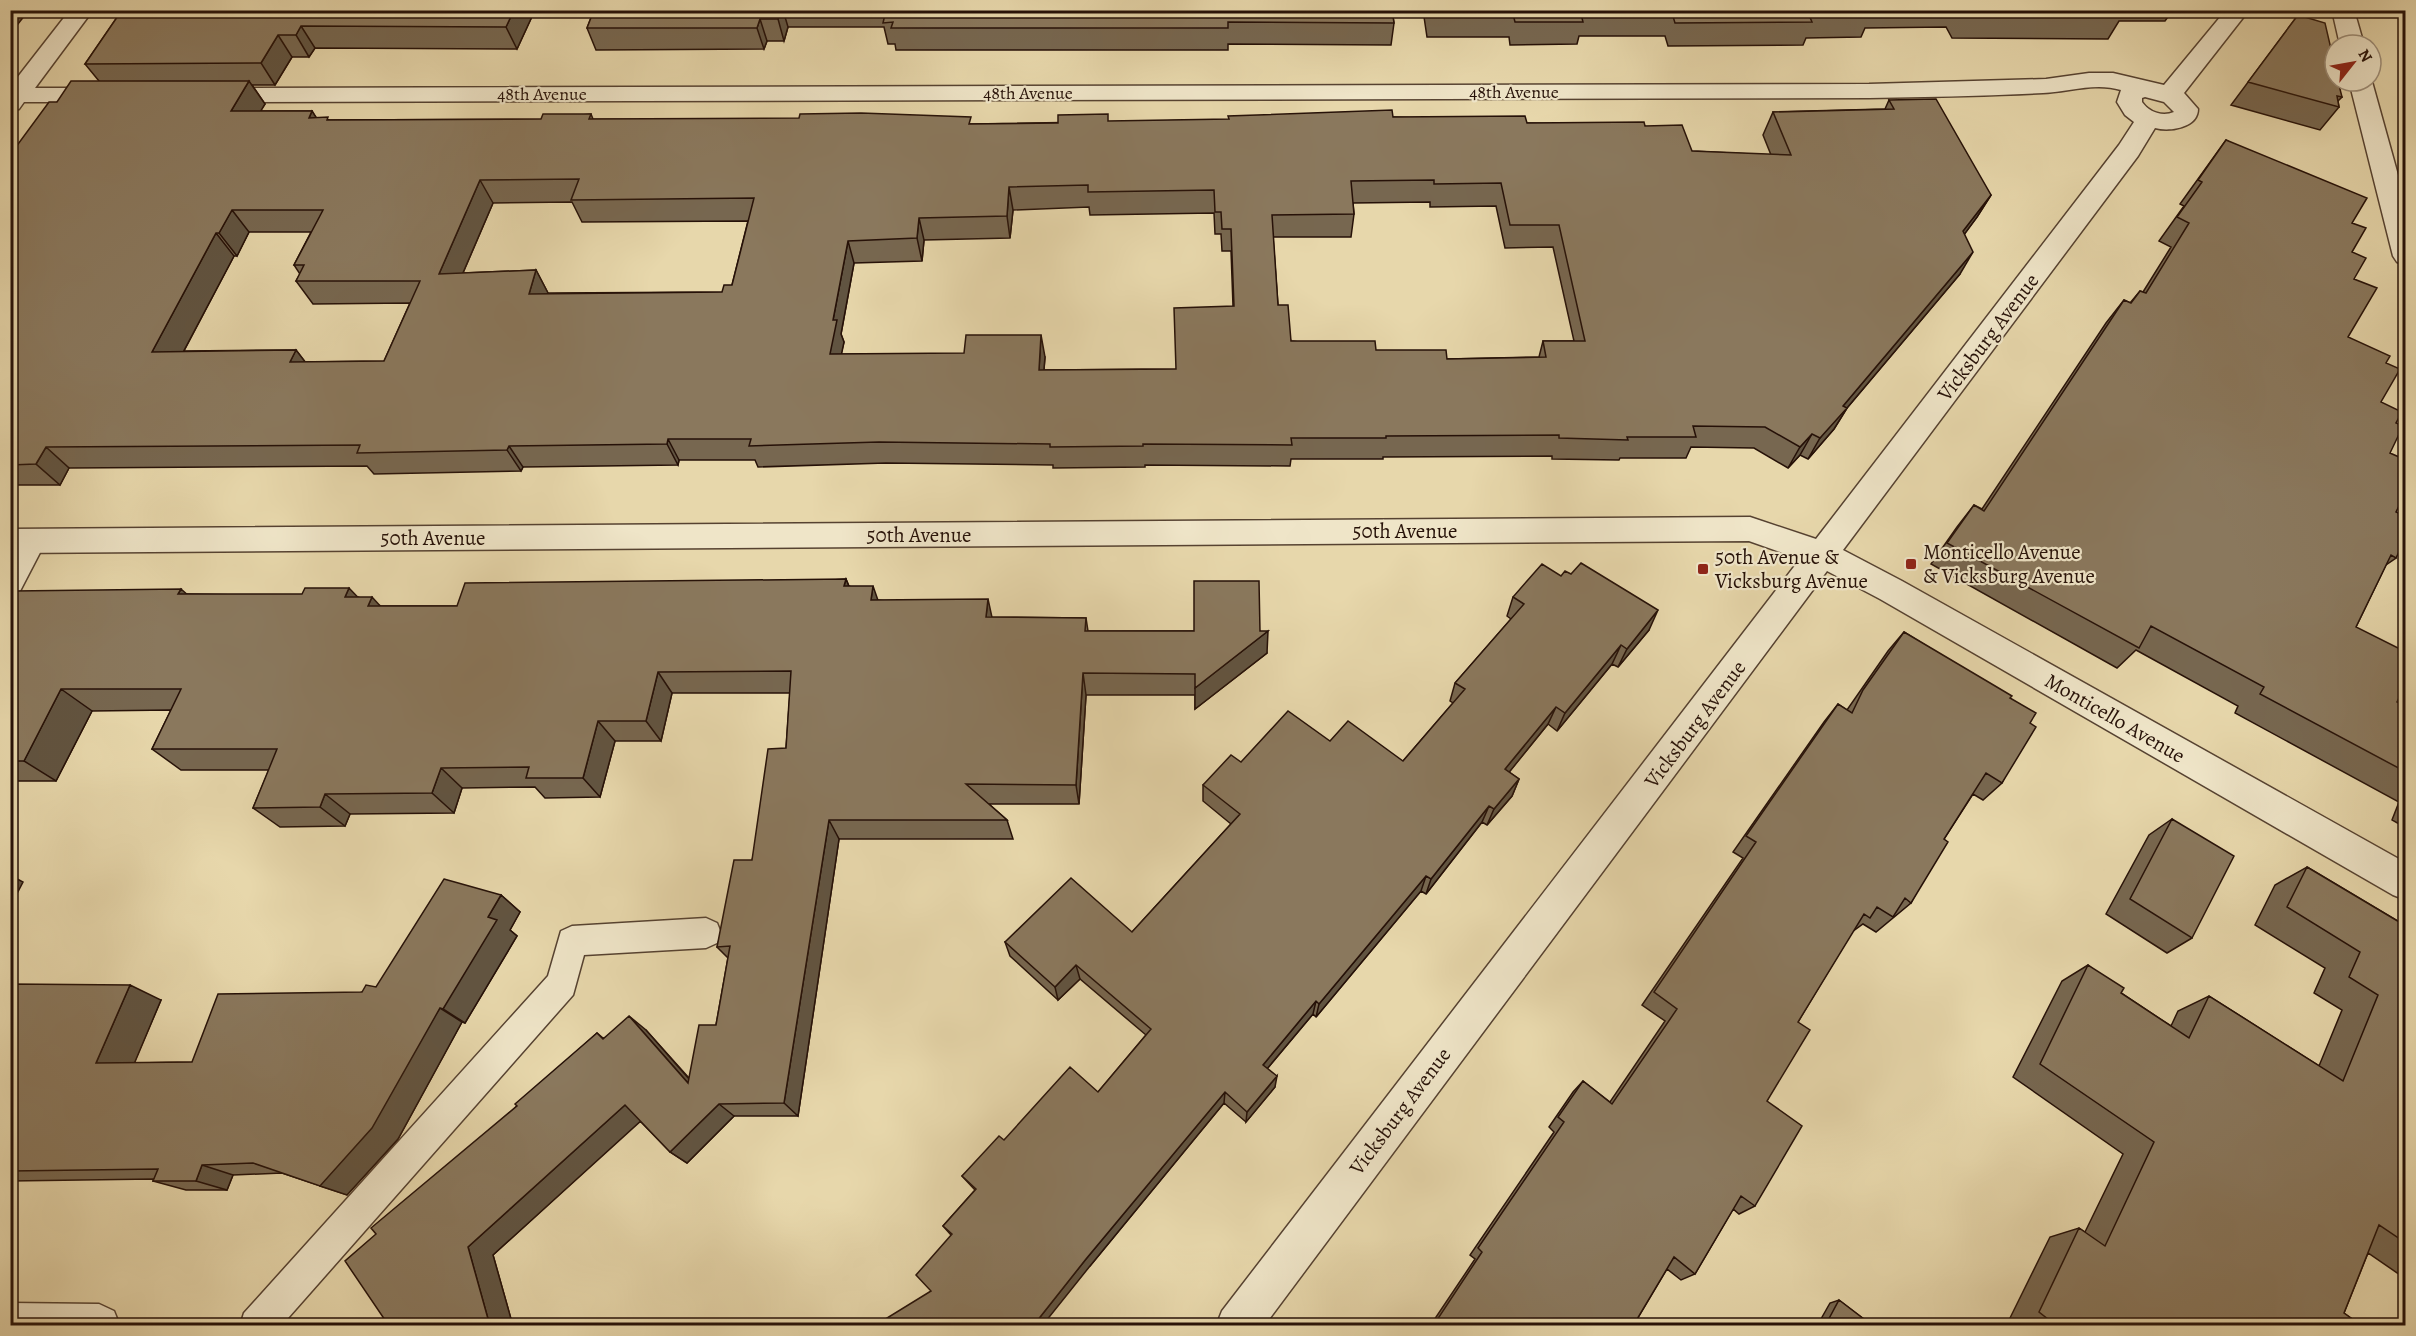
<svg xmlns="http://www.w3.org/2000/svg" width="2416" height="1336" viewBox="0 0 2416 1336" font-family="Alegreya,serif">
	<style>
		.lines { fill: none; stroke-linecap: round; stroke-linejoin: round }
		.lane-casing { stroke: #564231; stroke-width: 3 }
		.street-casing { stroke: #564231; stroke-width: 3 }
		.lane { fill: #efe5c8; fill-rule: evenodd }
		.street { fill: #efe5c8; fill-rule: evenodd }
		.wall { fill: #776750; stroke: #261108; stroke-width: 1.5; fill-rule: evenodd }
		.shaded-wall { fill: #615441; stroke: #261108; stroke-width: 1.5 }
		.building { fill: #8a785d; stroke: #261108; stroke-width: 1.5; fill-rule: evenodd }
		.poi-dot { fill: #8f2418; stroke: #efe5c8; stroke-width: 2 }
		.labels { text-anchor: middle; dominant-baseline: central; stroke-width: 4.5; stroke-linejoin: round; paint-order: stroke }
		.far-street-label { font-size: 18px; fill: #261108; stroke: #efe5c8 }
		.street-label { font-size: 21px; fill: #261108; stroke: #efe5c8 }
		.poi-label { font-size: 21px; fill: #261108; stroke: #efe5c8; text-anchor: start }
	</style>
	<rect width="100%" height="100%" fill="#e7d7ab"/>
	<filter id="stains"><feTurbulence type="fractalNoise" baseFrequency=".00333" numOctaves="4"/><feColorMatrix values="0 0 0 0 .2 0 0 0 0 .09 0 0 0 0 .02 0 0 0 .5 -.17"/></filter>
	<radialGradient id="worn" r=".72"><stop offset=".6" stop-color="#630" stop-opacity="0"/><stop offset="1" stop-color="#630" stop-opacity=".3"/></radialGradient>
	<g class="lines">
		<g class="lane-casing">
			<path id="lane" d="M 33,531 L 42,534 L 46,541 L 19,593 L 10,596 L 10,560 L 24,534 Z
				M 706,918 L 717,923 L 721,933 L 717,943 L 706,948 L 584,955 L 573,995 L 281,1326 L 240,1326 L 244,1313 L 548,976 L 561,931 L 572,926 Z"/>
		</g>
		<g class="street-casing">
			<path id="street" d="M 70,10 L 93,10 L 35,88 L 108,88 L 117,90 L 120,95 L 117,100 L 108,102 L 24,102 L 19,109 L 10,111 L 10,87 Z
				M 2226,10 L 2249,10 L 2184,93 L 2198,109 C 2198,128 2169,132 2155,128 L 2138,156 L 1843,550 L 1902,581 L 2406,863 L 2406,900 L 2393,895 L 1880,599 L 1827,571 L 1264,1326 L 1216,1326 L 1222,1311 L 1800,559 L 1749,541 L 10,553 L 10,529 L 1750,517 L 1816,539 L 2119,145 L 2134,122 L 2125,115 L 2117,102 L 2121,90 C 2095,82 2069,92 2043,93 C 1985,96 1927,97 1869,98 L 213,102 L 204,100 L 201,95 L 204,90 L 213,88 L 1869,84 L 2046,79 L 2089,73 L 2113,73 L 2164,85 ZM 2145,97 L 2164,102 L 2174,112 C 2162,117 2149,112 2142,102 L 2142,98 Z
				M 2332,10 L 2354,10 L 2364,45 L 2340,45 Z
				M 2371,78 L 2406,204 L 2406,265 L 2397,262 L 2393,256 L 2349,81 L 2371,81 Z
				M 10,1303 L 99,1304 L 114,1311 L 120,1326 L 10,1326 Z"/>
		</g>
		<use href="#lane" class="lane"/>
		<use href="#street" class="street"/>
	</g>
	<path class="wall" d="M 122,10 L 535,10 L 517,49 L 315,48 L 309,57 L 292,57 L 275,85 L 252,85 L 265,104 L 260,111 L 312,111 L 316,118 L 330,120 L 541,119 L 591,114 L 593,119 L 972,124 L 1393,117 L 1527,123 L 1645,126 L 1692,151 L 1771,155 L 1763,135 L 1773,112 L 1885,109 L 1889,100 L 1991,195 L 1977,217 L 1964,234 L 1960,274 L 1847,408 L 1834,429 L 1808,459 L 1800,455 L 1788,468 L 1754,448 L 1691,447 L 1686,458 L 1620,458 L 1619,460 L 1552,459 L 1552,456 L 1383,457 L 1383,459 L 1291,459 L 1290,466 L 1145,465 L 1145,467 L 1053,468 L 1053,465 L 886,463 L 758,467 L 755,460 L 679,460 L 678,465 L 523,467 L 521,471 L 374,474 L 367,466 L 69,468 L 60,485 L 10,485 L 10,155 L 57,102 L 99,81 L 85,64 ZM 572,202 L 582,222 L 748,221 L 732,285 L 722,292 L 548,293 L 536,270 L 463,273 L 493,203 ZM 1430,202 L 1430,207 L 1496,206 L 1505,248 L 1553,247 L 1574,341 L 1543,341 L 1539,357 L 1447,359 L 1291,341 L 1278,305 L 1273,237 L 1351,237 L 1354,214 L 1353,203 ZM 1089,207 L 1090,215 L 1214,213 L 1215,234 L 1221,234 L 1222,251 L 1231,251 L 1233,306 L 1176,369 L 1044,370 L 1045,357 L 841,354 L 844,342 L 841,334 L 854,263 L 922,261 L 924,240 L 1010,238 L 1013,210 ZM 249,232 L 311,232 L 294,265 L 300,274 L 296,281 L 313,304 L 410,303 L 384,361 L 305,362 L 296,350 L 184,351 L 234,256 L 237,256 Z
		M 594,10 L 1392,10 L 1394,23 L 1391,45 L 1228,44 L 1228,50 L 896,50 L 895,44 L 888,44 L 884,27 L 788,27 L 784,41 L 767,41 L 764,49 L 596,50 L 587,28 Z
		M 1423,10 L 2173,10 L 2165,21 L 2119,21 L 2108,39 L 1952,38 L 1946,27 L 1865,28 L 1861,37 L 1806,38 L 1803,45 L 1668,46 L 1665,36 L 1579,36 L 1577,44 L 1510,45 L 1509,37 L 1427,37 Z
		M 2396,10 L 2406,10 L 2406,18 L 2398,17 Z
		M 2298,15 L 2342,97 L 2338,101 L 2339,107 L 2320,130 L 2231,105 Z
		M 2226,140 L 2352,223 L 2352,252 L 2354,279 L 2348,337 L 2386,363 L 2381,402 L 2396,423 L 2390,453 L 2396,512 L 2396,558 L 2386,565 L 2356,627 L 2397,702 L 2406,707 L 2406,828 L 2392,820 L 2399,802 L 2235,713 L 2238,706 L 2136,650 L 2117,668 L 1931,564 L 1957,527 L 1974,505 L 1982,509 L 2106,323 L 2124,300 L 2130,303 L 2140,291 L 2143,292 L 2171,247 L 2159,241 L 2184,206 L 2180,204 Z
		M 1561,576 L 1649,630 L 1618,667 L 1612,664 L 1557,731 L 1548,724 L 1509,772 L 1519,779 L 1512,796 L 1487,825 L 1482,822 L 1426,894 L 1421,891 L 1316,1017 L 1313,1014 L 1267,1069 L 1275,1087 L 1246,1122 L 1224,1103 L 1090,1266 L 931,1291 L 951,1235 L 943,1226 L 975,1190 L 962,1176 L 1004,1140 L 1098,1092 L 1146,1035 L 1080,979 L 1058,1000 L 1010,956 L 1005,942 L 1132,932 L 1231,824 L 1203,801 L 1203,785 L 1241,762 L 1330,741 L 1403,761 L 1453,703 L 1450,701 L 1455,683 L 1511,619 L 1507,616 L 1513,597 Z
		M 846,579 L 849,586 L 878,600 L 992,617 L 1086,618 L 1088,631 L 1260,631 L 1267,653 L 1195,709 L 1195,695 L 1086,695 L 1079,804 L 989,804 L 1007,820 L 1013,839 L 839,839 L 798,1116 L 734,1116 L 687,1163 L 670,1152 L 640,1121 L 493,1255 L 513,1326 L 389,1326 L 376,1234 L 597,1033 L 603,1038 L 646,1030 L 689,1078 L 716,1025 L 728,958 L 717,947 L 752,860 L 786,748 L 790,693 L 672,693 L 661,741 L 615,741 L 600,797 L 545,798 L 535,787 L 462,788 L 454,813 L 350,814 L 345,826 L 280,827 L 253,808 L 269,770 L 181,770 L 152,749 L 171,710 L 92,711 L 56,781 L 10,781 L 10,596 L 187,594 L 358,597 L 381,606 L 457,606 Z
		M 1904,632 L 2010,698 L 2030,723 L 2002,783 L 1983,800 L 1973,794 L 1944,839 L 1911,903 L 1876,932 L 1863,924 L 1852,932 L 1798,1022 L 1767,1101 L 1755,1206 L 1739,1214 L 1733,1209 L 1695,1274 L 1681,1280 L 1667,1269 L 1633,1326 L 1430,1326 L 1475,1259 L 1470,1255 L 1554,1132 L 1549,1127 L 1573,1092 L 1583,1081 L 1610,1102 L 1665,1021 L 1642,1005 L 1743,858 L 1733,852 L 1824,722 L 1838,704 L 1847,710 L 1888,651 Z
		M 2172,819 L 2192,938 L 2167,953 L 2106,914 L 2149,835 Z
		M 2307,867 L 2406,926 L 2406,1279 L 2368,1253 L 2344,1313 L 2362,1326 L 2020,1326 L 2010,1318 L 2050,1237 L 2079,1228 L 2085,1232 L 2123,1154 L 2013,1077 L 2062,981 L 2088,965 L 2121,993 L 2171,1026 L 2178,1011 L 2209,996 L 2319,1066 L 2342,1010 L 2314,993 L 2325,968 L 2255,925 L 2275,885 Z
		M 501,895 L 520,912 L 510,930 L 517,936 L 465,1023 L 462,1022 L 398,1139 L 347,1195 L 282,1173 L 233,1175 L 227,1190 L 186,1190 L 153,1181 L 154,1179 L 10,1181 L 10,984 L 161,1000 L 134,1063 L 192,1062 L 362,992 L 376,987 Z
		M 1839,1300 L 1873,1326 L 1817,1326 L 1830,1303 Z"/>
	<path class="shaded-wall" d="M 10,10 L 29,10 L 10,34 Z
		M 514,10 L 535,10 L 517,49 L 506,27 Z
		M 780,10 L 783,10 L 788,27 L 784,41 L 778,19 Z
		M 760,19 L 767,41 L 764,49 L 757,28 Z
		M 301,26 L 315,48 L 309,57 L 296,35 Z
		M 278,35 L 292,57 L 275,85 L 261,63 Z
		M 249,81 L 265,104 L 247,134 L 231,111 Z
		M 312,111 L 327,134 L 309,118 Z
		M 480,180 L 493,203 L 453,296 L 439,274 Z
		M 1009,187 L 1013,210 L 1010,238 L 1007,216 Z
		M 1991,195 L 1977,217 L 1950,254 L 1963,231 Z
		M 232,210 L 249,232 L 237,256 L 219,233 Z
		M 919,218 L 924,240 L 922,261 L 917,238 Z
		M 216,233 L 234,256 L 172,373 L 152,352 Z
		M 848,241 L 854,263 L 841,334 L 844,342 L 837,376 L 830,354 L 833,320 Z
		M 1973,252 L 1960,274 L 1847,408 L 1834,429 L 1808,459 L 1820,438 L 1843,406 Z
		M 536,270 L 548,293 L 541,316 L 529,294 Z
		M 1041,335 L 1045,357 L 1042,391 L 1039,370 Z
		M 296,350 L 313,372 L 290,362 Z
		M 1812,434 L 1800,455 L 1788,468 L 1800,447 Z
		M 668,439 L 679,460 L 678,465 L 667,444 Z
		M 509,446 L 523,467 L 521,471 L 507,450 Z
		M 46,447 L 69,468 L 60,485 L 36,464 Z
		M 846,579 L 855,602 L 844,586 Z
		M 873,586 L 881,609 L 871,600 Z
		M 349,588 L 371,611 L 345,597 Z
		M 181,589 L 207,612 L 178,594 Z
		M 372,597 L 393,620 L 368,606 Z
		M 988,599 L 993,622 L 986,617 Z
		M 1658,610 L 1649,630 L 1618,667 L 1627,649 Z
		M 1268,631 L 1267,653 L 1195,709 L 1195,688 Z
		M 1621,645 L 1612,664 L 1557,731 L 1565,713 Z
		M 658,672 L 672,693 L 661,741 L 646,721 Z
		M 1083,673 L 1086,695 L 1079,804 L 1076,785 Z
		M 61,689 L 92,711 L 56,781 L 24,761 Z
		M 1556,707 L 1548,724 L 1498,786 L 1505,769 Z
		M 598,721 L 615,741 L 600,797 L 583,778 Z
		M 441,768 L 462,788 L 454,813 L 432,793 Z
		M 1519,779 L 1512,796 L 1487,825 L 1494,809 Z
		M 325,794 L 350,814 L 345,826 L 320,807 Z
		M 1489,806 L 1482,822 L 1426,894 L 1431,879 Z
		M 829,820 L 839,839 L 798,1116 L 784,1103 Z
		M 10,875 L 23,882 L 10,907 Z
		M 1426,876 L 1421,891 L 1316,1017 L 1319,1004 Z
		M 501,895 L 520,912 L 510,930 L 517,936 L 465,1023 L 443,1009 L 488,917 Z
		M 1076,965 L 1080,979 L 1058,1000 L 1055,987 Z
		M 130,985 L 161,1000 L 129,1076 L 96,1063 Z
		M 1316,1001 L 1313,1014 L 1261,1076 L 1263,1065 Z
		M 440,1008 L 462,1022 L 398,1139 L 347,1195 L 320,1186 Z
		M 629,1016 L 646,1030 L 704,1096 L 688,1083 Z
		M 1277,1076 L 1275,1087 L 1246,1122 L 1247,1112 Z
		M 1225,1092 L 1224,1103 L 1090,1266 L 1042,1326 L 1033,1326 L 1086,1259 Z
		M 719,1104 L 734,1116 L 687,1163 L 670,1152 Z
		M 625,1105 L 644,1118 L 493,1255 L 513,1326 L 490,1326 L 468,1247 Z
		M 202,1165 L 233,1175 L 227,1190 L 196,1181 Z"/>
	<path class="building" d="M 122,10 L 514,10 L 506,27 L 301,26 L 296,35 L 278,35 L 261,63 L 85,64 Z
		M 594,10 L 780,10 L 778,19 L 760,19 L 757,28 L 587,28 Z
		M 886,10 L 1392,10 L 1394,23 L 1228,22 L 1228,28 L 891,28 L 893,22 L 883,23 Z
		M 1430,10 L 1869,10 L 1871,15 L 1809,15 L 1812,22 L 1675,23 L 1672,13 L 1581,14 L 1583,22 L 1515,22 L 1513,14 L 1431,14 Z
		M 1960,10 L 2118,10 L 2122,16 L 1963,15 Z
		M 2298,15 L 2325,23 L 2335,66 L 2335,81 L 2338,81 L 2342,97 L 2337,96 L 2339,107 L 2248,82 Z
		M 71,81 L 249,81 L 231,111 L 312,111 L 309,118 L 328,117 L 327,120 L 541,119 L 543,114 L 591,114 L 589,119 L 799,118 L 800,114 L 861,113 L 971,117 L 969,124 L 1058,123 L 1058,115 L 1108,114 L 1108,121 L 1229,119 L 1228,116 L 1392,110 L 1393,117 L 1525,116 L 1527,123 L 1644,122 L 1645,126 L 1682,125 L 1692,151 L 1791,155 L 1773,112 L 1894,109 L 1889,100 L 1936,99 L 1991,195 L 1963,231 L 1973,252 L 1843,406 L 1847,408 L 1820,438 L 1812,434 L 1800,447 L 1765,427 L 1693,426 L 1696,437 L 1627,437 L 1628,440 L 1559,438 L 1559,435 L 1386,436 L 1386,438 L 1291,438 L 1292,445 L 1143,444 L 1143,446 L 1050,447 L 1050,444 L 879,442 L 749,446 L 751,439 L 668,439 L 667,444 L 509,446 L 507,450 L 357,453 L 360,445 L 46,447 L 36,464 L 10,465 L 10,155 L 49,102 L 57,102 ZM 579,179 L 571,200 L 754,198 L 732,285 L 724,285 L 722,292 L 529,294 L 536,270 L 439,274 L 480,180 ZM 1434,180 L 1434,184 L 1501,183 L 1510,225 L 1559,225 L 1585,341 L 1543,341 L 1546,357 L 1447,359 L 1446,350 L 1376,350 L 1375,341 L 1291,341 L 1288,305 L 1278,305 L 1272,215 L 1354,214 L 1351,181 ZM 1088,185 L 1088,192 L 1214,190 L 1215,212 L 1221,212 L 1222,229 L 1231,229 L 1234,306 L 1174,308 L 1176,369 L 1039,370 L 1041,335 L 966,335 L 964,353 L 830,354 L 837,320 L 833,320 L 848,241 L 917,238 L 919,218 L 1007,216 L 1009,187 ZM 232,210 L 323,210 L 294,265 L 304,265 L 296,281 L 420,281 L 384,361 L 290,362 L 296,350 L 152,352 L 216,233 L 219,233 Z
		M 2226,140 L 2367,198 L 2352,223 L 2366,228 L 2352,252 L 2366,258 L 2354,279 L 2377,288 L 2348,337 L 2390,356 L 2386,363 L 2400,369 L 2381,402 L 2402,412 L 2396,423 L 2403,426 L 2390,453 L 2406,460 L 2406,492 L 2396,512 L 2406,517 L 2406,537 L 2396,558 L 2391,555 L 2356,627 L 2406,652 L 2406,684 L 2397,702 L 2406,707 L 2406,772 L 2260,694 L 2264,687 L 2151,626 L 2139,648 L 1947,543 L 1974,505 L 1984,511 L 2124,300 L 2131,303 L 2140,291 L 2146,293 L 2189,223 L 2177,217 L 2202,182 L 2198,180 Z
		M 1581,563 L 1658,610 L 1627,649 L 1621,645 L 1565,713 L 1556,707 L 1505,769 L 1519,779 L 1494,809 L 1489,806 L 1431,879 L 1426,876 L 1319,1004 L 1316,1001 L 1263,1065 L 1277,1076 L 1247,1112 L 1225,1092 L 1086,1259 L 1033,1326 L 874,1326 L 931,1291 L 916,1275 L 952,1234 L 943,1226 L 976,1189 L 962,1176 L 999,1136 L 1004,1140 L 1070,1067 L 1098,1092 L 1151,1029 L 1076,965 L 1055,987 L 1005,942 L 1071,878 L 1132,932 L 1240,814 L 1203,785 L 1231,755 L 1241,762 L 1288,711 L 1330,741 L 1348,721 L 1403,761 L 1465,689 L 1455,683 L 1524,604 L 1513,597 L 1542,564 L 1561,576 L 1565,571 L 1571,574 Z
		M 846,579 L 844,586 L 873,586 L 871,600 L 988,599 L 986,617 L 1086,618 L 1085,631 L 1194,631 L 1194,581 L 1259,581 L 1260,631 L 1268,631 L 1195,688 L 1195,674 L 1083,673 L 1076,785 L 966,784 L 1007,820 L 829,820 L 784,1103 L 719,1104 L 670,1152 L 625,1105 L 468,1247 L 490,1326 L 389,1326 L 345,1261 L 376,1234 L 371,1228 L 517,1106 L 515,1104 L 597,1033 L 603,1039 L 629,1016 L 688,1083 L 699,1025 L 716,1025 L 730,946 L 717,947 L 734,860 L 752,860 L 768,749 L 786,748 L 791,671 L 658,672 L 646,721 L 598,721 L 583,778 L 526,778 L 529,767 L 441,768 L 432,793 L 325,794 L 320,807 L 253,808 L 277,749 L 152,749 L 181,689 L 61,689 L 24,761 L 10,761 L 10,596 L 13,591 L 181,589 L 178,594 L 302,594 L 305,588 L 349,588 L 345,597 L 372,597 L 368,606 L 457,606 L 465,583 Z
		M 1904,632 L 2012,696 L 2010,698 L 2036,713 L 2030,723 L 2036,727 L 2002,783 L 1986,773 L 1944,839 L 1948,842 L 1911,903 L 1905,898 L 1893,917 L 1877,907 L 1870,918 L 1864,914 L 1798,1022 L 1810,1030 L 1767,1101 L 1802,1126 L 1755,1206 L 1741,1196 L 1695,1274 L 1674,1257 L 1633,1326 L 1433,1326 L 1482,1252 L 1478,1248 L 1564,1122 L 1558,1117 L 1583,1081 L 1612,1104 L 1677,1009 L 1654,992 L 1756,842 L 1746,836 L 1838,704 L 1852,713 L 1863,690 Z
		M 2172,819 L 2234,856 L 2192,938 L 2130,899 Z
		M 2307,867 L 2406,926 L 2406,1243 L 2379,1225 L 2344,1313 L 2362,1326 L 2057,1326 L 2039,1312 L 2079,1228 L 2105,1246 L 2154,1142 L 2040,1064 L 2088,965 L 2124,988 L 2121,993 L 2189,1038 L 2209,996 L 2343,1081 L 2378,995 L 2349,977 L 2360,952 L 2287,907 Z
		M 444,879 L 501,895 L 488,917 L 497,920 L 443,1009 L 440,1008 L 372,1128 L 320,1186 L 253,1163 L 202,1165 L 196,1181 L 153,1181 L 158,1169 L 10,1171 L 10,984 L 130,985 L 96,1063 L 192,1062 L 218,994 L 362,992 L 366,985 L 376,987 Z
		M 1839,1300 L 1873,1326 L 1825,1326 Z"/>
	<g class="poi-dot">
		<rect x="1905" y="558" width="12" height="12" rx="3"/>
		<rect x="1697" y="563" width="12" height="12" rx="3"/>
	</g>
	<g class="labels">
		<g class="far-street-label">
			<text x="1514" y="92">48th Avenue</text>
			<text x="1028" y="93">48th Avenue</text>
			<text x="542" y="94">48th Avenue</text>
		</g>
		<g class="street-label">
			<text transform="translate(1988 337) rotate(-53)">Vicksburg Avenue</text>
			<text x="1405" y="531">50th Avenue</text>
			<text x="919" y="535">50th Avenue</text>
			<text x="433" y="538">50th Avenue</text>
			<text transform="translate(2115 718) rotate(30)">Monticello Avenue</text>
			<text transform="translate(1695 724) rotate(-53)">Vicksburg Avenue</text>
			<text transform="translate(1400 1111) rotate(-53)">Vicksburg Avenue</text>
		</g>
		<g class="poi-label">
			<text x="1923" y="552">Monticello Avenue<tspan x="1923" dy="24">&amp; Vicksburg Avenue</tspan></text>
			<text x="1715" y="557">50th Avenue &amp;<tspan x="1715" dy="24">Vicksburg Avenue</tspan></text>
		</g>
	</g>
	<rect width="2416" height="1336" fill="none" stroke="#e7d7ab" stroke-width="36"/>
	<rect x="12" y="12" width="2392" height="1312" fill="none" stroke="#261108" stroke-width="3"/>
	<rect x="18" y="18" width="2380" height="1300" fill="none" stroke="#261108" stroke-width="1.5"/>
	<g transform="translate(2353 63) rotate(59)"><circle r="28" fill="#efe5c8" stroke="#9f907b" stroke-width="1.5"/>
	<path d="M0-4.5L10 22L0 15L-10 22Z" fill="#8f2418"/>
	<text y="-9" font-size="16" font-weight="bold" text-anchor="middle" fill="#261108">N</text>
	</g>
	<rect width="100%" height="100%" filter="url(#stains)"/>
	<rect width="100%" height="100%" fill="url(#worn)"/>
</svg>
